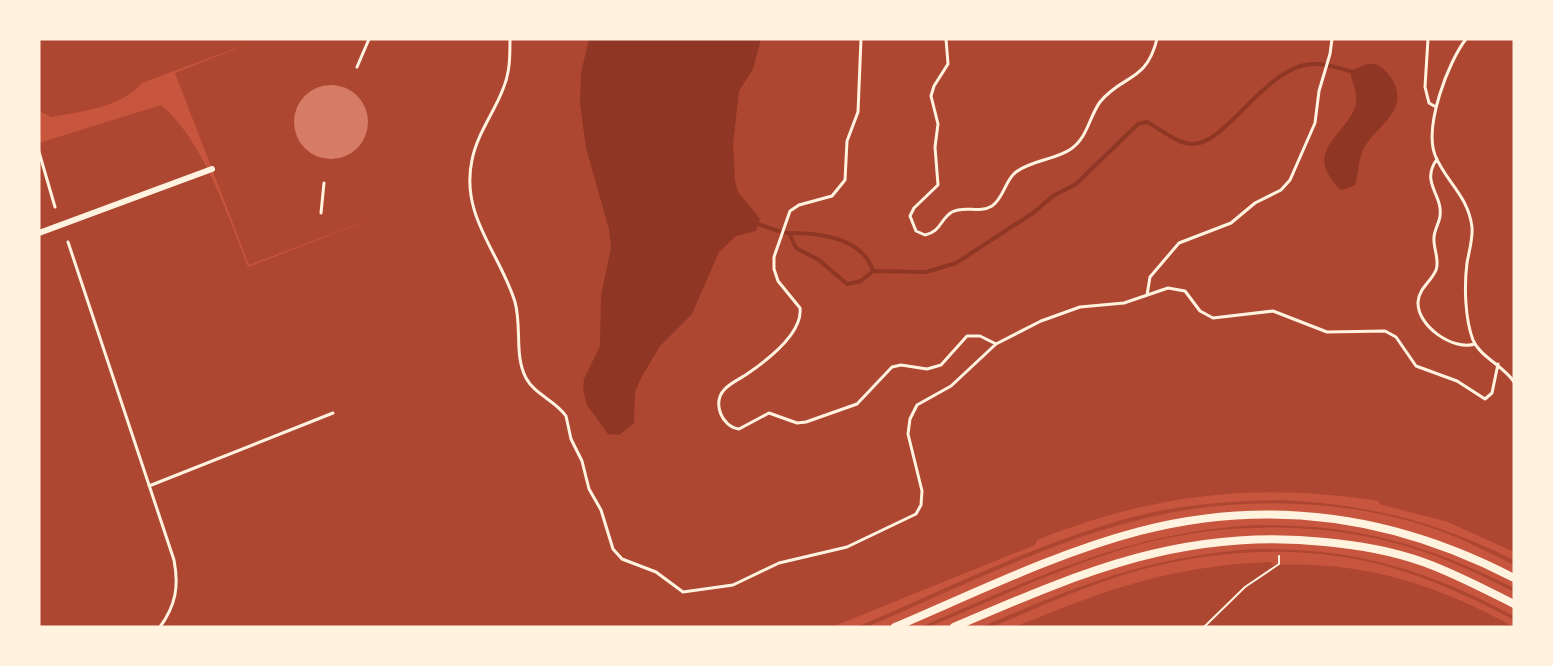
<svg xmlns="http://www.w3.org/2000/svg" width="1553" height="666" viewBox="0 0 1553 666" font-family="'Golos Text',sans-serif">
	<style>
		.green { fill: #ae4732 }
		.water { fill: #8f3625 }
		.lines { fill: none; stroke-linecap: round; stroke-linejoin: round }
		.stream { stroke: #8f3625; stroke-width: 4 }
		.building { fill: #d67c66 }
		.path { stroke: #fff3e0; stroke-width: 2 }
		.service { stroke: #fff3e0; stroke-width: 3 }
		.minor { stroke: #fff3e0; stroke-width: 6 }
		.tertiary { stroke: #fff3e0; stroke-width: 8 }
	</style>
	<rect width="100%" height="100%" fill="#c8553d"/>
	<path class="green" d="M 39,39 L 1514,39 L 1514,552 L 1448,522 L 1379,504 L 1379,501 C 1255,482 1153,494 1037,540 L 1035,545 L 832,627 L 39,627 L 39,143 L 161,105 C 203,140 228,215 248,267 L 387,213 L 249,265 L 175,73 L 255,41 L 142,83 C 122,107 80,112 51,117 L 39,111 Z
		M 1282,500 C 1372,505 1434,521 1514,560 L 1514,565 C 1486,551 1457,536 1426,526 C 1335,497 1227,496 1134,521 C 1042,545 954,590 867,627 L 857,627 C 946,589 1039,542 1133,517 C 1182,504 1232,501 1282,500 Z
		M 1254,525 C 1355,524 1424,543 1514,588 L 1514,592 C 1479,574 1444,557 1406,546 C 1312,519 1206,522 1114,552 C 1051,572 990,601 929,627 L 920,627 C 1035,578 1126,533 1254,525 Z
		M 1255,549 C 1356,548 1425,569 1514,616 L 1514,620 C 1478,601 1441,583 1402,571 C 1313,542 1211,548 1123,575 C 1078,589 1035,609 992,627 L 981,627 C 1077,586 1149,556 1255,549 Z
		M 1271,562 L 1272,565 C 1361,561 1432,582 1514,627 L 1015,627 C 1107,589 1170,566 1271,562 Z"/>
	<path class="water" d="M 589,39 L 761,39 L 753,69 L 739,91 L 733,145 L 735,181 L 738,192 L 760,219 L 756,231 L 736,236 L 719,252 L 692,314 L 660,346 L 641,378 L 635,392 L 634,423 L 619,435 L 608,434 L 587,405 L 583,389 L 584,379 L 600,346 L 601,295 L 611,248 L 609,229 L 586,148 L 580,104 L 581,73 Z
		M 1367,64 C 1378,63 1383,68 1390,76 C 1413,109 1377,125 1364,148 C 1358,159 1359,173 1355,185 L 1342,190 C 1336,187 1334,182 1330,177 C 1309,148 1352,128 1356,103 C 1358,91 1351,81 1350,71 Z"/>
	<g class="lines">
		<path class="stream" d="M 758,224 C 768,227 780,233 790,233 C 819,233 863,238 873,271 L 926,272 L 956,263 L 1033,213 L 1053,196 L 1076,184 L 1138,124 L 1147,122 C 1161,129 1177,144 1193,144 C 1226,145 1266,65 1313,64 C 1326,63 1338,68 1350,71
			M 789,233 L 796,248 L 819,260 L 847,284 L 861,281 L 873,271"/>
	</g>
	<path class="building" d="M294 122a37 37 0 1 1 74 0a37 37 0 1 1-74 0Z"/>
	<g class="lines">
		<path class="path" d="M 1204,627 L 1245,587 L 1279,564 L 1279,556"/>
		<path class="service" d="M 510,39 C 510,56 510,73 503,89 C 494,113 477,134 472,160 C 460,216 500,253 515,302 C 522,327 514,355 526,378 C 535,395 555,400 566,416 L 571,439 L 582,461 L 589,489 L 601,510 L 613,549 L 622,559 L 656,572 L 683,592 L 733,585 L 779,563 L 847,547 L 916,514 L 921,505 L 922,491 L 908,434 L 910,419 L 917,405 L 951,386 L 996,344 L 1041,321 L 1080,307 L 1124,303 L 1168,288 L 1185,291 L 1200,311 L 1213,318 L 1273,311 L 1327,332 L 1385,331 L 1396,337 L 1416,366 L 1457,381 L 1485,399 L 1492,393 L 1498,364
			M 861,39 L 858,112 L 847,141 L 845,180 L 832,196 L 799,205 L 790,211 L 774,257 L 774,269 L 778,281 L 800,308 C 803,334 766,361 747,374 C 740,379 730,383 724,390 C 712,403 722,427 739,429 L 769,413 L 797,423 L 806,422 L 857,404 L 892,367 L 901,365 L 927,369 L 941,365 L 967,336 L 980,336 L 996,344
			M 946,39 L 948,64 L 934,86 L 931,96 L 938,124 L 935,147 L 938,185 L 914,208 L 910,216 L 916,231 L 925,235 C 941,232 940,219 952,212 C 965,205 979,214 992,206 C 1004,198 1005,180 1016,172 C 1032,160 1055,160 1071,149 C 1088,137 1089,117 1100,102 C 1123,74 1146,83 1157,39
			M 1428,39 L 1425,87 L 1429,103 L 1436,107
			M 1466,39 C 1448,62 1424,126 1435,155 C 1445,181 1468,195 1472,227 C 1473,239 1469,251 1467,263 C 1464,286 1465,319 1473,340 C 1480,357 1504,366 1514,382
			M 357,67 L 369,39
			M 39,152 L 55,207
			M 1437,159 C 1420,183 1443,194 1440,216 C 1439,224 1434,230 1434,238 C 1433,248 1440,260 1436,270 C 1431,282 1419,288 1418,302 C 1417,326 1453,351 1475,344
			M 321,213 L 324,183
			M 68,242 L 174,560 C 179,586 176,605 160,627
			M 1147,295 L 1150,277 L 1179,243 L 1231,223 L 1255,203 L 1281,190 L 1290,180 L 1315,123 L 1319,91 L 1330,54 L 1332,39
			M 149,486 L 333,413"/>
		<path class="minor" d="M 39,233 L 212,169"/>
		<path class="tertiary" d="M 895,627 C 975,593 1056,553 1140,531 C 1272,497 1395,516 1514,578
			M 954,627 C 1080,573 1184,527 1325,542 C 1358,545 1392,551 1423,562 C 1454,573 1484,589 1514,604"/>
	</g>
	<rect width="1553" height="666" fill="none" stroke="#fff3e0" stroke-width="81"/>
</svg>
